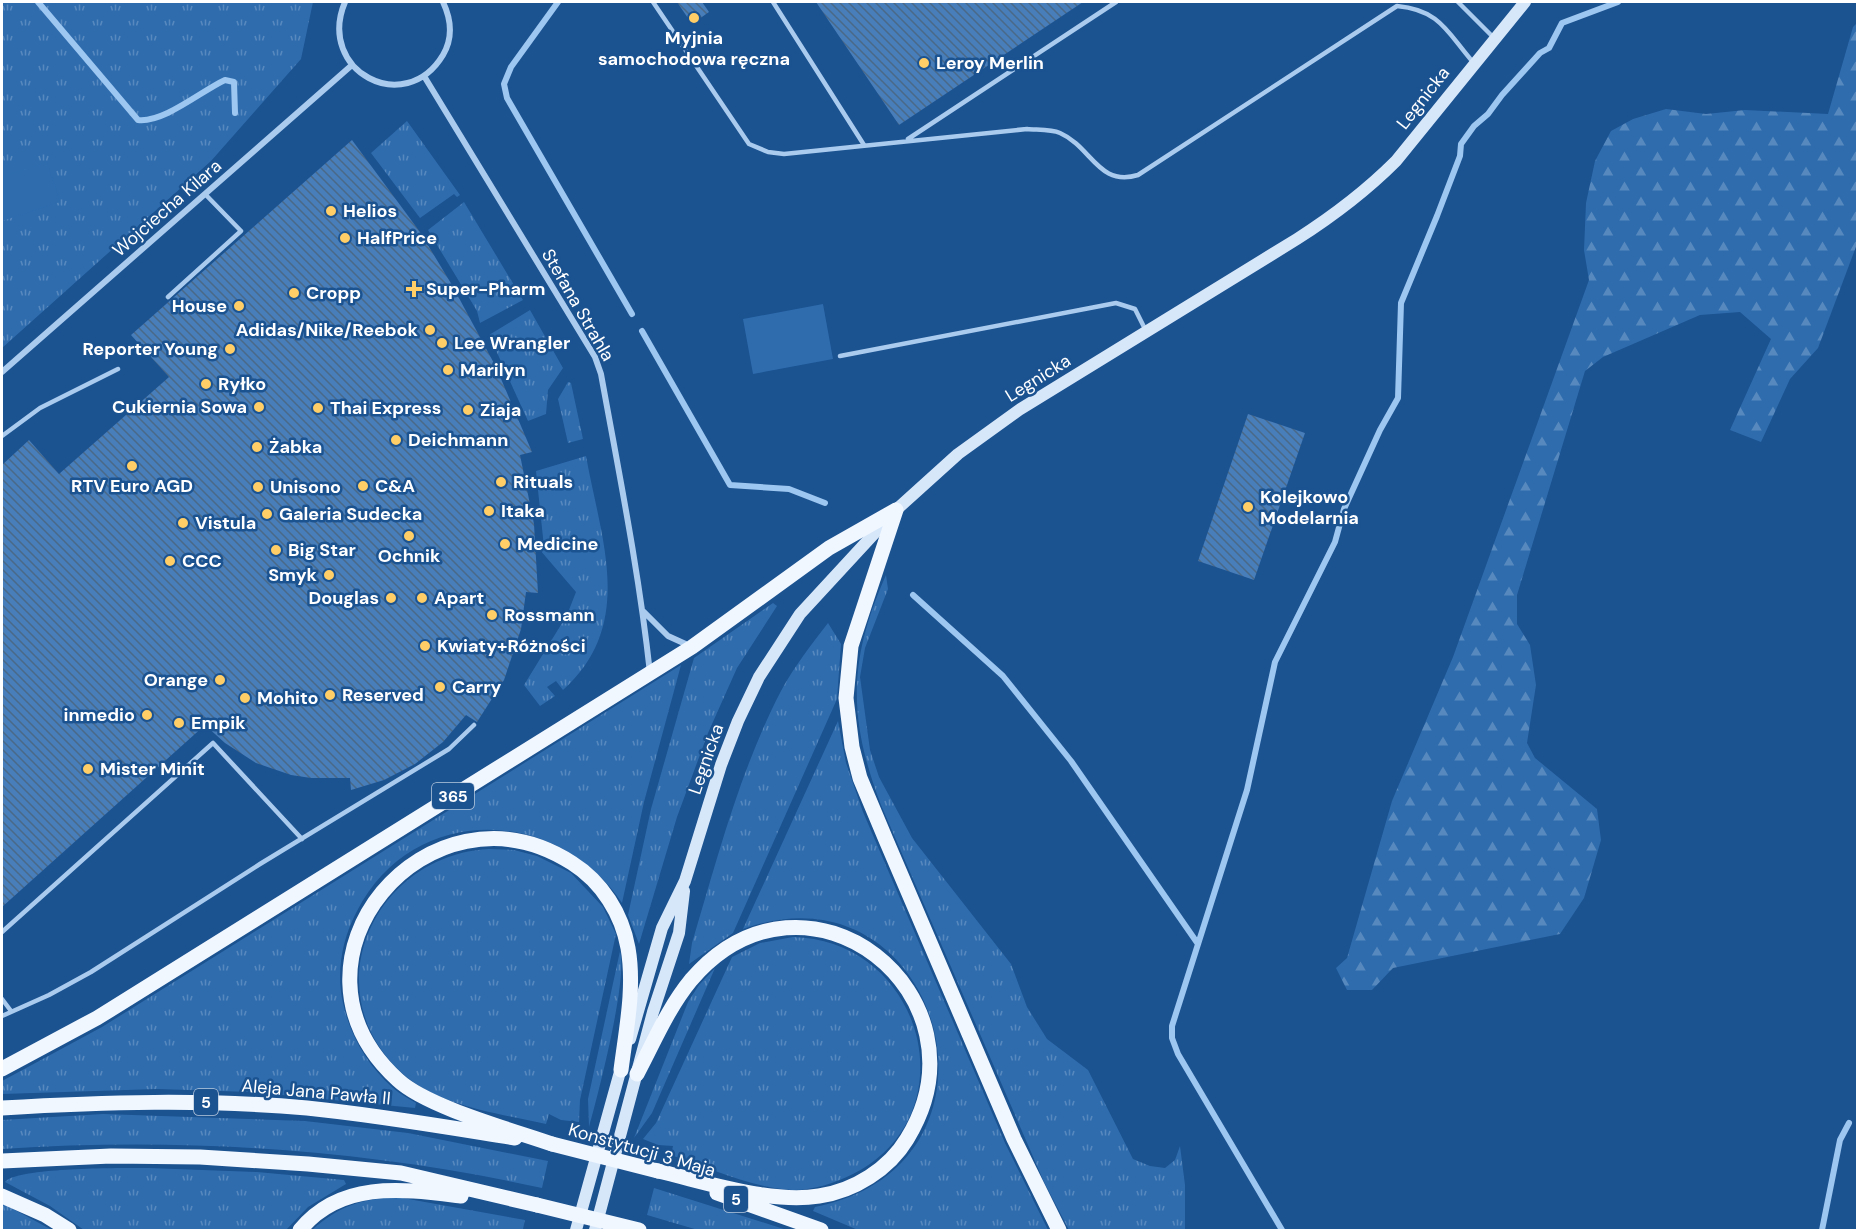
<svg xmlns="http://www.w3.org/2000/svg" width="1859" height="1232" viewBox="0 0 1859 1232" font-family="'DM Sans',sans-serif">
	<style>
		.grass { fill: url(#grass-tufts) }
		.forest { fill: url(#forest-firs) }
		.pitch { fill: #2e6cae }
		.lines { fill: none; stroke-linecap: round; stroke-linejoin: round }
		.stream { stroke: #9dc6f0; stroke-width: 6 }
		.building { fill: url(#building-back-hatch) }
		.lane { stroke: #aacbee; stroke-width: 4.5 }
		.street { stroke: #aacbee; stroke-width: 6 }
		.secondary { stroke: #d7e7fa; stroke-width: 12 }
		.primary { stroke: #f1f7ff; stroke-width: 15 }
		.primary-bridge { stroke: #f1f7ff; stroke-width: 15 }
		.poi-dot { fill: #ffce67; stroke: #1b5290; stroke-width: 2 }
		.labels { text-anchor: middle; dominant-baseline: central; stroke-width: 5; stroke-linejoin: round; paint-order: stroke }
		.shield { fill: #1b5290; stroke: #bbcbde; stroke-width: 1.5 }
		.shield-label { font-size: 16px; font-weight: bold; fill: #fff }
		.poi-label { font-size: 18px; font-weight: bold; fill: #fff; stroke: #1b5290; text-anchor: start }
		.street-label { font-size: 18px; fill: #fff; stroke: #1b5290 }
	</style>
	<defs>
		<pattern id="grass-tufts" width="24" height="20" patternUnits="userSpaceOnUse" patternTransform="scale(1.5)"><rect width="24" height="20" fill="#2e6cae"/><path d="M3 7l-1-3M5 7V3M7 7l1-3M15 17l-1-3M17 17v-4M19 17l1-3" fill="none" stroke="#5889be"/></pattern>
		<pattern id="forest-firs" width="22" height="20" patternUnits="userSpaceOnUse" patternTransform="scale(1.5)"><rect width="22" height="20" fill="#2e6cae"/><path d="M5 1l3.5 6h-7zM16 11l3.5 6h-7z" fill="#5889be"/></pattern>
		<pattern id="building-back-hatch" width="6" height="6" patternUnits="userSpaceOnUse" patternTransform="scale(1.5)"><rect width="6" height="6" fill="#487eb9"/><path d="M-1 5l2 2M0 0l6 6M5-1l2 2" fill="none" stroke="#4a6888"/></pattern>
	</defs>
	<rect width="100%" height="100%" fill="#1b5290"/>
	<path class="grass" d="M 2,2 L 313,2 L 301,59 L 211,161 L 2,348 Z
		M 407,121 L 460,195 L 457,197 L 454,194 L 420,218 L 371,153 Z
		M 464,202 L 523,300 L 480,323 L 477,311 L 428,230 Z
		M 530,310 L 563,368 L 548,390 L 546,414 L 528,421 L 489,335 Z
		M 568,382 L 571,383 L 583,439 L 568,443 L 558,399 Z
		M 586,456 C 601,540 636,624 563,690 L 556,681 L 547,687 L 555,696 L 540,706 L 524,685 L 567,615 L 576,592 L 540,550 L 544,547 L 536,471 Z
		M 886,575 L 888,589 L 865,648 L 860,677 L 870,750 L 879,777 L 912,838 L 1011,964 L 1027,1007 L 1047,1039 L 1088,1070 L 1133,1159 L 1150,1166 L 1165,1168 L 1175,1160 L 1180,1146 L 1185,1185 L 1185,1230 L 1069,1230 L 1044,1182 L 881,805 C 848,718 848,661 886,575 Z
		M 773,603 L 777,606 L 737,668 L 708,733 L 677,817 L 639,944 L 628,915 L 651,809 L 694,658 Z
		M 828,623 L 841,644 L 837,699 L 733,933 L 689,964 L 692,943 C 717,859 740,770 781,691 C 794,667 811,645 828,623 Z
		M 681,665 L 644,802 L 622,903 C 557,806 413,802 357,911 C 342,939 336,972 343,1003 C 350,1036 368,1066 393,1088 C 400,1094 408,1098 416,1103 L 415,1108 L 251,1092 L 157,1089 L 2,1094 L 2,1081 L 102,1027 Z
		M 838,721 L 846,763 L 863,812 L 1005,1143 L 1048,1230 L 858,1230 L 813,1211 L 815,1207 C 1028,1165 940,857 743,929 Z
		M 489,849 L 514,850 L 537,856 L 571,873 L 603,907 L 616,934 L 580,1100 L 579,1122 L 561,1120 L 549,1114 L 546,1124 C 498,1113 440,1107 402,1073 C 312,991 374,855 489,849 Z
		M 793,937 C 923,940 971,1114 853,1174 C 835,1183 814,1190 793,1190 C 755,1189 707,1167 671,1155 L 673,1146 L 658,1145 L 643,1139 L 656,1123 L 732,957 L 760,943 Z
		M 620,951 C 628,979 598,1095 589,1127 L 588,1099 Z
		M 715,968 L 652,1113 L 634,1138 L 688,1002 L 699,985 Z
		M 103,1114 L 305,1121 L 408,1133 L 548,1161 L 542,1188 C 363,1149 184,1137 2,1149 L 2,1120 Z
		M 148,1168 L 257,1172 L 344,1180 L 346,1184 L 308,1207 L 286,1230 L 84,1230 L 50,1206 L 5,1182 C 17,1167 124,1168 148,1168 Z
		M 654,1188 L 787,1230 L 698,1230 L 647,1215 Z
		M 397,1197 L 525,1220 L 523,1229 L 528,1230 L 312,1230 C 339,1206 361,1199 397,1197 Z
		M 2,1203 L 52,1230 L 2,1230 Z"/>
	<path class="forest" d="M 1857,23 L 1857,244 L 1818,348 L 1790,379 L 1761,442 L 1730,430 L 1771,339 L 1740,312 L 1700,315 L 1603,357 L 1585,371 L 1517,595 L 1517,624 L 1530,645 L 1536,685 L 1527,743 L 1535,758 L 1597,809 L 1601,840 L 1584,898 L 1560,934 L 1393,968 L 1372,990 L 1347,990 L 1336,968 L 1347,958 L 1392,801 L 1453,657 L 1589,280 L 1584,250 L 1586,203 L 1595,161 L 1611,131 L 1633,119 L 1666,109 L 1706,114 L 1745,110 L 1828,114 L 1853,27 Z"/>
	<path class="pitch" d="M 47,162 L 60,202 L 2,221 L 2,177 Z
		M 823,304 L 833,359 L 753,374 L 743,319 Z"/>
	<g class="lines">
		<path class="stream" d="M 38,2 L 138,120 C 164,123 201,91 225,80 L 234,82 L 235,113
			M 558,2 L 511,67 L 504,84 L 507,98 L 632,314
			M 642,331 L 730,485 L 789,489 L 825,503
			M 913,595 L 1003,676 L 1071,761 L 1198,944
			M 1282,1230 L 1178,1054 L 1172,1038 L 1172,1026 L 1247,790 L 1275,662 L 1335,542 L 1344,509 L 1380,430 L 1398,398 L 1401,303 L 1437,216 L 1460,156 L 1461,144 L 1474,126 L 1488,114 L 1502,95 L 1540,53 L 1549,48 L 1562,23 L 1618,2
			M 1822,1230 L 1840,1140 L 1849,1123"/>
	</g>
	<path class="building" d="M 677,2 L 702,2 L 709,12 L 692,24 Z
		M 816,2 L 1083,2 L 899,125 Z
		M 352,140 L 420,232 L 452,285 L 496,367 L 532,452 L 520,455 L 534,524 L 538,593 L 526,592 L 521,629 L 504,680 L 477,722 L 466,715 L 443,742 L 415,764 L 384,780 L 351,790 L 350,778 L 311,778 L 291,775 L 256,763 L 225,743 L 205,725 L 2,907 L 2,465 L 29,440 L 59,474 L 169,377 L 131,335 Z
		M 1248,414 L 1305,433 L 1254,580 L 1198,561 Z"/>
	<g class="lines">
		<path class="lane" d="M 653,2 L 749,144 L 768,152 L 784,154 L 1027,129 C 1037,130 1051,129 1060,133 C 1092,147 1098,187 1138,175 L 1397,6 C 1440,10 1447,32 1473,62
			M 773,2 L 864,145
			M 1458,2 L 1495,39
			M 908,139 L 1116,2
			M 168,297 L 241,231 L 205,194
			M 840,356 L 1116,303 L 1135,309 L 1145,329
			M 2,436 L 40,408 L 118,369
			M 2,932 L 213,743 L 302,839
			M 2,999 L 11,1011
			M 2,1016 L 49,995 L 91,972 L 260,864 L 449,749 L 474,725"/>
		<path class="street" d="M 345,2 C 316,71 405,118 443,55 C 453,38 451,19 443,2
			M 424,76 L 595,357 L 601,374 C 619,473 639,572 650,673
			M 2,372 L 352,65
			M 644,612 L 668,636 L 690,646"/>
		<path class="secondary" d="M 630,1039 L 662,928 L 685,881 L 721,765 L 738,721 L 759,677 L 800,614 L 896,510 L 958,454 L 1019,410 L 1297,239 C 1333,216 1366,191 1396,161 L 1525,2
			M 576,1230 L 623,1061
			M 595,1230 L 653,1012 L 679,933 L 684,891"/>
		<path class="primary" d="M 896,510 L 851,646 L 846,698 L 852,747 L 860,778 L 886,840 L 1014,1139 L 1059,1230
			M 2,1069 L 97,1018 L 692,647 L 829,548 L 896,510
			M 637,1074 C 654,1042 668,1008 691,980 C 807,845 995,996 907,1139 C 889,1169 854,1191 819,1196 C 770,1204 706,1182 658,1171
			M 2,1108 C 103,1102 205,1099 307,1108 C 377,1115 446,1127 515,1138
			M 552,1144 C 512,1130 427,1107 398,1080 C 267,961 429,771 572,863 C 602,882 622,914 628,948 C 635,988 626,1030 621,1070
			M 2,1161 L 111,1156 L 200,1157 L 308,1164 L 401,1173 L 537,1205
			M 717,1193 L 821,1230
			M 2,1196 L 45,1215 L 69,1230
			M 300,1230 C 341,1180 403,1189 461,1196"/>
		<path class="primary-bridge" d="M 552,1144 L 658,1171
			M 537,1205 L 639,1230"/>
	</g>
	<g class="poi-dot">
		<circle cx="694" cy="18" r="6"/>
		<circle cx="924" cy="63" r="6"/>
		<circle cx="331" cy="211" r="6"/>
		<circle cx="345" cy="238" r="6"/>
		<path d="M411 280h6v6h6v6h-6v6h-6v-6h-6v-6h6z"/>
		<circle cx="294" cy="293" r="6"/>
		<circle cx="239" cy="306" r="6"/>
		<circle cx="430" cy="330" r="6"/>
		<circle cx="442" cy="343" r="6"/>
		<circle cx="230" cy="349" r="6"/>
		<circle cx="448" cy="370" r="6"/>
		<circle cx="206" cy="384" r="6"/>
		<circle cx="259" cy="407" r="6"/>
		<circle cx="318" cy="408" r="6"/>
		<circle cx="468" cy="410" r="6"/>
		<circle cx="396" cy="440" r="6"/>
		<circle cx="257" cy="447" r="6"/>
		<circle cx="132" cy="466" r="6"/>
		<circle cx="501" cy="482" r="6"/>
		<circle cx="363" cy="486" r="6"/>
		<circle cx="258" cy="487" r="6"/>
		<circle cx="1248" cy="507" r="6"/>
		<circle cx="489" cy="511" r="6"/>
		<circle cx="267" cy="514" r="6"/>
		<circle cx="183" cy="523" r="6"/>
		<circle cx="409" cy="536" r="6"/>
		<circle cx="505" cy="544" r="6"/>
		<circle cx="276" cy="550" r="6"/>
		<circle cx="170" cy="561" r="6"/>
		<circle cx="329" cy="575" r="6"/>
		<circle cx="391" cy="598" r="6"/>
		<circle cx="422" cy="598" r="6"/>
		<circle cx="492" cy="615" r="6"/>
		<circle cx="425" cy="646" r="6"/>
		<circle cx="220" cy="680" r="6"/>
		<circle cx="440" cy="687" r="6"/>
		<circle cx="330" cy="695" r="6"/>
		<circle cx="245" cy="698" r="6"/>
		<circle cx="147" cy="715" r="6"/>
		<circle cx="179" cy="723" r="6"/>
		<circle cx="88" cy="769" r="6"/>
	</g>
	<g class="labels">
		<g class="shield">
			<rect x="432" y="783" width="42" height="26" rx="4.5"/>
			<rect x="194" y="1089" width="24" height="26" rx="4.5"/>
			<rect x="724" y="1186" width="24" height="26" rx="4.5"/>
		</g>
		<g class="shield-label">
			<text x="453" y="796">365</text>
			<text x="206" y="1102">5</text>
			<text x="736" y="1199">5</text>
		</g>
		<g class="poi-label">
			<text x="694" y="38" text-anchor="middle">Myjnia<tspan x="694" dy="21">samochodowa ręczna</tspan></text>
			<text x="936" y="63">Leroy Merlin</text>
			<text x="343" y="211">Helios</text>
			<text x="357" y="238">HalfPrice</text>
			<text x="426" y="289">Super-Pharm</text>
			<text x="306" y="293">Cropp</text>
			<text x="227" y="306" text-anchor="end">House</text>
			<text x="418" y="330" text-anchor="end">Adidas/Nike/Reebok</text>
			<text x="454" y="343">Lee Wrangler</text>
			<text x="218" y="349" text-anchor="end">Reporter Young</text>
			<text x="460" y="370">Marilyn</text>
			<text x="218" y="384">Ryłko</text>
			<text x="247" y="407" text-anchor="end">Cukiernia Sowa</text>
			<text x="330" y="408">Thai Express</text>
			<text x="480" y="410">Ziaja</text>
			<text x="408" y="440">Deichmann</text>
			<text x="269" y="447">Żabka</text>
			<text x="513" y="482">Rituals</text>
			<text x="132" y="486" text-anchor="middle">RTV Euro AGD</text>
			<text x="375" y="486">C&amp;A</text>
			<text x="270" y="487">Unisono</text>
			<text x="1260" y="497">Kolejkowo<tspan x="1260" dy="21">Modelarnia</tspan></text>
			<text x="501" y="511">Itaka</text>
			<text x="279" y="514">Galeria Sudecka</text>
			<text x="195" y="523">Vistula</text>
			<text x="517" y="544">Medicine</text>
			<text x="288" y="550">Big Star</text>
			<text x="409" y="556" text-anchor="middle">Ochnik</text>
			<text x="182" y="561">CCC</text>
			<text x="317" y="575" text-anchor="end">Smyk</text>
			<text x="379" y="598" text-anchor="end">Douglas</text>
			<text x="434" y="598">Apart</text>
			<text x="504" y="615">Rossmann</text>
			<text x="437" y="646">Kwiaty+Różności</text>
			<text x="208" y="680" text-anchor="end">Orange</text>
			<text x="452" y="687">Carry</text>
			<text x="342" y="695">Reserved</text>
			<text x="257" y="698">Mohito</text>
			<text x="135" y="715" text-anchor="end">inmedio</text>
			<text x="191" y="723">Empik</text>
			<text x="100" y="769">Mister Minit</text>
		</g>
		<g class="street-label">
			<text transform="translate(1423 98) rotate(-52)">Legnicka</text>
			<text transform="translate(167 208) rotate(-41)">Wojciecha Kilara</text>
			<text transform="translate(578 305) rotate(60)">Stefana Strahla</text>
			<text transform="translate(1038 378) rotate(-32)">Legnicka</text>
			<text transform="translate(706 759) rotate(-71)">Legnicka</text>
			<text transform="translate(316 1092) rotate(5)">Aleja Jana Pawła II</text>
			<text transform="translate(642 1150) rotate(16)">Konstytucji 3 Maja</text>
		</g>
	</g>
	<rect width="1859" height="1232" fill="none" stroke="#ffffff" stroke-width="6"/>
</svg>
